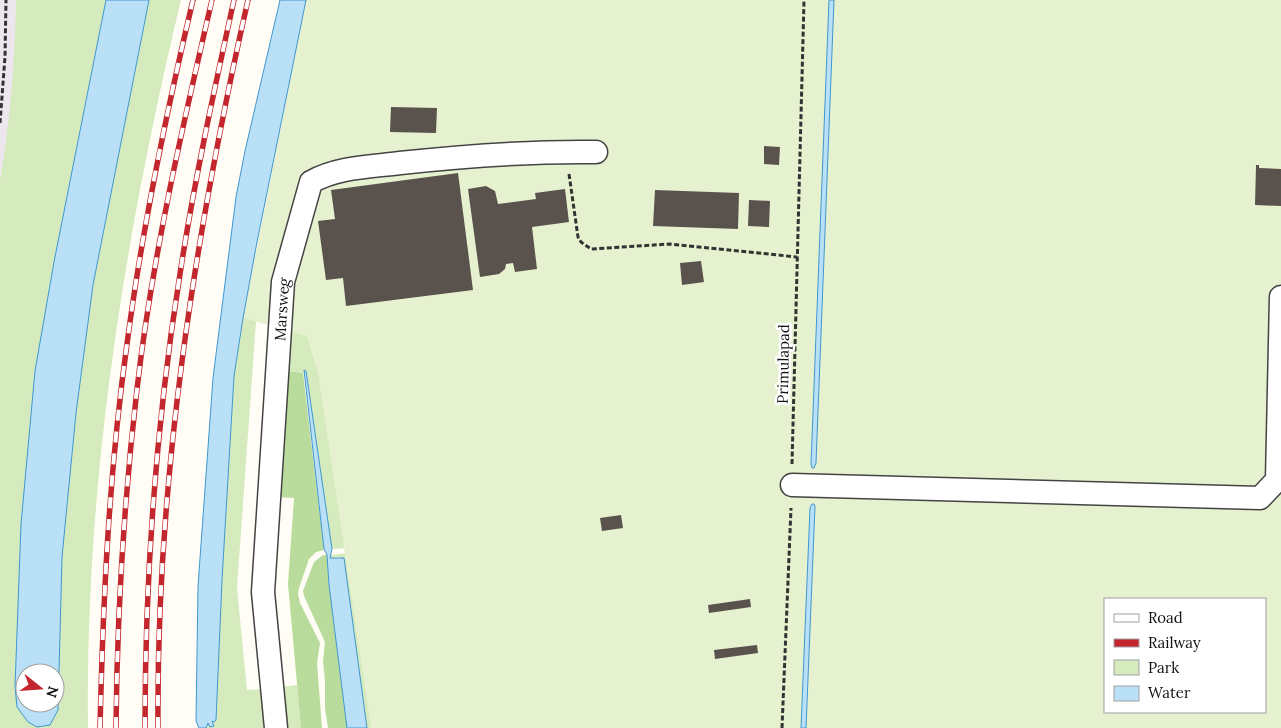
<svg xmlns="http://www.w3.org/2000/svg" width="1281" height="728" viewBox="0 0 1281 728" font-family="Lora,serif">
	<style>
		.industrial { fill: #eee6ef }
		.green { fill: #d5ebbd }
		.forest { fill: #b9dc9c }
		.pitch { fill: #e6f2cf; fill-rule: evenodd }
		.water { fill: #b9e0f7; stroke: #3f96cf; fill-rule: evenodd }
		.building { fill: #5a524d }
		.lines { fill: none; stroke-linecap: round; stroke-linejoin: round }
		.minor-casing { stroke: #444; stroke-width: 25 }
		.path { stroke: #333; stroke-width: 3; stroke-dasharray: 5 2.5; stroke-linecap: butt }
		.minor { stroke: #fff; stroke-width: 22 }
		.rail-casing { stroke: #c4262e; stroke-width: 5.5 }
		.rail { stroke: #fff; stroke-width: 4; stroke-dasharray: 11; stroke-linecap: butt }
		.labels { text-anchor: middle; dominant-baseline: central; stroke-width: 5; stroke-linejoin: round; paint-order: stroke }
		.street-label { font-size: 15px; fill: #111; stroke: #fff }
	</style>
	<rect width="100%" height="100%" fill="#fffdf5"/>
	<path class="industrial" d="M 0,0 L 61,0 L 0,436 Z"/>
	<path class="green" d="M 16,0 L 106,0 L 54,262 L 35,371 L 21,524 L 15,687 L 17,708 L 58,710 L 62,557 L 76,413 L 93,285 L 149,0 L 181,0 C 124,238 85,482 88,728 L 0,728 L 0,181 C 10,121 15,61 16,0 Z
		M 259,280 L 237,588 L 247,690 L 262,689 L 266,728 L 206,728 L 208,725 L 207,723 L 216,720 L 222,580 L 234,376 L 243,318 Z
		M 317,322 L 348,548 L 332,549 L 306,371 L 303,373 L 287,371 L 290,326 Z
		M 349,553 L 372,728 L 367,728 L 339,557 L 330,558 L 330,555 Z
		M 297,685 L 301,728 L 285,728 L 281,687 Z"/>
	<path class="forest" d="M 287,371 L 303,373 L 324,550 L 316,552 L 309,559 L 299,588 L 298,594 L 300,603 L 320,643 L 317,663 L 322,728 L 301,728 L 288,584 L 294,498 L 278,497 Z
		M 323,555 L 327,555 L 329,585 L 347,728 L 328,728 L 325,709 L 325,681 L 323,661 L 325,642 L 304,596 L 303,591 L 314,562 Z"/>
	<path class="pitch" d="M 306,0 L 1281,0 L 1281,728 L 371,728 L 318,373 L 307,336 L 243,318 ZM 1105,599 L 1265,599 L 1265,712 L 1105,712 Z"/>
	<path class="water" d="M 106,0 L 149,0 L 93,285 L 76,413 L 62,557 L 58,710 L 50,725 L 37,727 L 28,722 L 17,707 L 15,687 L 21,524 L 35,371 L 54,262 ZM 25,673 L 55,673 L 55,703 L 25,703 Z
		M 280,0 L 306,0 L 257,242 L 243,318 L 234,376 L 222,580 L 216,720 L 214,722 L 212,721 L 214,726 L 210,727 L 208,723 L 206,728 L 199,728 L 196,721 L 198,586 L 213,378 L 236,197 L 245,151 Z
		M 829,0 L 834,0 L 816,463 L 814,468 L 812,468 L 811,464 Z
		M 304,370 L 306,371 L 332,549 L 330,558 L 344,558 L 367,728 L 347,728 L 329,585 L 327,555 L 324,549 Z
		M 812,504 L 814,504 L 815,506 L 806,728 L 801,728 L 810,508 Z"/>
	<path class="building" d="M 391,107 L 437,108 L 436,133 L 390,132 Z
		M 764,146 L 780,147 L 779,165 L 764,164 Z
		M 1256,165 L 1259,165 L 1259,168 L 1281,169 L 1281,206 L 1255,205 Z
		M 458,173 L 473,290 L 346,306 L 343,278 L 326,280 L 318,221 L 335,219 L 331,190 Z
		M 486,186 L 495,191 L 498,204 L 536,199 L 535,193 L 565,189 L 569,222 L 532,227 L 537,269 L 515,272 L 513,263 L 506,264 L 505,269 L 499,274 L 480,277 L 468,189 Z
		M 655,190 L 739,193 L 738,229 L 653,226 Z
		M 749,200 L 770,201 L 769,227 L 748,226 Z
		M 701,261 L 704,282 L 682,285 L 680,263 Z
		M 621,515 L 623,528 L 602,531 L 600,518 Z
		M 750,599 L 751,607 L 709,613 L 708,605 Z
		M 757,645 L 758,653 L 715,659 L 714,650 Z"/>
	<g class="lines">
		<g class="minor-casing">
			<g id="minor">
				<path d="M 792,485 L 1260,498 L 1277,480 L 1281,297"/>
				<path id="s1" d="M 276,728 L 263,592 L 283,282 L 311,182 C 338,167 369,167 400,163 C 465,156 530,151 596,152"/>
			</g>
		</g>
		<path class="path" d="M 0,123 L 5,57 L 6,0
			M 569,174 L 578,237 L 581,242 L 591,249 L 670,244 L 797,257
			M 792,464 L 804,0
			M 782,728 L 791,508"/>
		<use href="#minor" class="minor"/>
		<g class="rail-casing">
			<path id="rail" d="M 100,728 C 103,600 109,472 127,344 C 142,229 166,114 193,0
				M 116,728 C 117,615 124,501 137,389 C 152,258 182,129 212,0
				M 145,728 C 145,576 156,424 180,274 C 194,182 214,91 234,0
				M 158,728 C 156,482 194,239 248,0"/>
		</g>
		<use href="#rail" class="rail"/>
	</g>
	<g class="labels">
		<g class="street-label">
			<text stroke="none"><textPath href="#s1" startOffset="420">Marsweg</textPath></text>
			<text transform="translate(783 364) rotate(-89)">Primulapad</text>
		</g>
	</g>
	<rect x="1104" y="598" width="162" height="115" fill="#ffffff" stroke="#a0a0a0"/>
	<rect x="1114" y="614" width="25" height="8" fill="#ffffff" stroke="#a0a0a0"/>
	<text x="1148" y="623" font-size="15" fill="#111111">Road</text>
	<rect x="1114" y="639" width="25" height="8" fill="#c4262e" stroke="#a0a0a0"/>
	<text x="1148" y="648" font-size="15" fill="#111111">Railway</text>
	<rect x="1114" y="660" width="25" height="15" fill="#d5ebbd" stroke="#a0a0a0"/>
	<text x="1148" y="673" font-size="15" fill="#111111">Park</text>
	<rect x="1114" y="686" width="25" height="15" fill="#b9e0f7" stroke="#a0a0a0"/>
	<text x="1148" y="698" font-size="15" fill="#111111">Water</text>
	<g transform="translate(40 688) rotate(107)"><circle r="24" fill="#ffffff" stroke="#a0a0a0"/>
	<path d="M0-4L9 19L0 12L-9 19Z" fill="#c4262e"/>
	<text y="-8" font-size="14" font-weight="bold" text-anchor="middle" fill="#111111">N</text>
	</g>
</svg>
